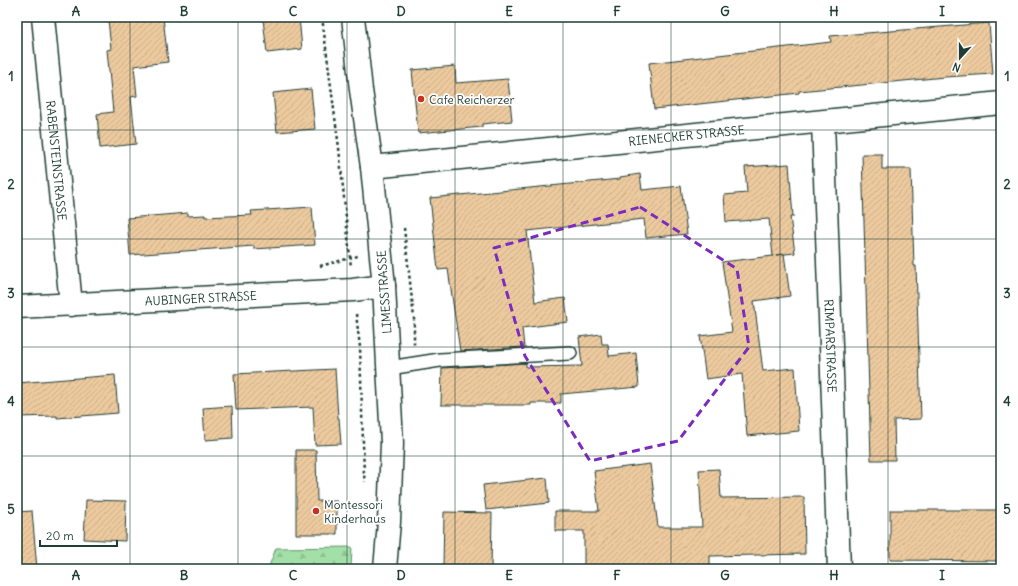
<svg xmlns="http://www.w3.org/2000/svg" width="1018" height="586" viewBox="0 0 1018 586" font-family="Delius,sans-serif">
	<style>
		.forest { fill: url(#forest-firs); stroke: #618e6e }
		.building { fill: url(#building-hatch); stroke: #1f3d34 }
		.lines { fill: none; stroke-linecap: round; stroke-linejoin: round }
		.service-casing { stroke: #1f3d34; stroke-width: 16 }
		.minor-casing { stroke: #1f3d34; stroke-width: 25 }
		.tertiary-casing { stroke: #1f3d34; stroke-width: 25 }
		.secondary-casing { stroke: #1f3d34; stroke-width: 25 }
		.path { stroke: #1f3d34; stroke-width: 2.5; stroke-dasharray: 3 3; stroke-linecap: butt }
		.service { stroke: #fff; stroke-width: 13 }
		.minor { stroke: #fff; stroke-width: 22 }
		.tertiary { stroke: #fff; stroke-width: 22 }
		.secondary { stroke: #fff; stroke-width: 22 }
		.marked { fill: none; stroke: #7b2cbf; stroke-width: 3; stroke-dasharray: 8 5; stroke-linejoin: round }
		.grid { fill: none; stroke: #1f3d34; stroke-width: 1; stroke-opacity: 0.55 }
		.poi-dot { fill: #c8321e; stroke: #fff; stroke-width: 1.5 }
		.labels { text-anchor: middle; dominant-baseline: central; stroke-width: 3.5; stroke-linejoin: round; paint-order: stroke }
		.poi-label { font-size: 12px; fill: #1f3d34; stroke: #fff; text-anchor: start }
		.street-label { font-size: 12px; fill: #1f3d34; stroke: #fff }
		.neatline { fill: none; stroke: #1f3d34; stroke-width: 1.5 }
		.grid-label { font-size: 13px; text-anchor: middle; font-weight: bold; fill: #1f3d34 }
	</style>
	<defs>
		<pattern id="forest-firs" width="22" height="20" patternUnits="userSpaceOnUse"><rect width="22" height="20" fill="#a3e0a7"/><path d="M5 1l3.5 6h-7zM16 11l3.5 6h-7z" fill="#8cc190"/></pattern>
		<pattern id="building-hatch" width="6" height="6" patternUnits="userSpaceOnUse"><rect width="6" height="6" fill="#edc99e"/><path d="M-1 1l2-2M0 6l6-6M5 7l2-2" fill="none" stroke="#cbae89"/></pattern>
	</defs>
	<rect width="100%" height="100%" fill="#fff"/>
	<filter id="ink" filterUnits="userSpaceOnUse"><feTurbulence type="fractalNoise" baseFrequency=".025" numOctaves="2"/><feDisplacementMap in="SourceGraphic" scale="8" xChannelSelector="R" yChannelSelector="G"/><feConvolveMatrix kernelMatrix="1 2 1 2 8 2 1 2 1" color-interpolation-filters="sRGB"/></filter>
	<g filter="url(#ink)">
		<path class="forest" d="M 352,547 L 351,569 L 268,569 L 276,548 Z"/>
		<path class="building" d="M 124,17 L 163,17 L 168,62 L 134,66 L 137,96 L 131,97 L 136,144 L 100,148 L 97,114 L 113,112 L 107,50 L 111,49 L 108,19 Z
			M 281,17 L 299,17 L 302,49 L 267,53 L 263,19 Z
			M 989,23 L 993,74 L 945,77 L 799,91 L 799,93 L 654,109 L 649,63 L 831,42 L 830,36 Z
			M 455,66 L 456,83 L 508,79 L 512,121 L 482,124 L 482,127 L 418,133 L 412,70 Z
			M 311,89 L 315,129 L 277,132 L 273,93 Z
			M 862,154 L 882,154 L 882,169 L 911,169 L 914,266 L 916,266 L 921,419 L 894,420 L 895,460 L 871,460 Z
			M 789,164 L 793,217 L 790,217 L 795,253 L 776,255 L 784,254 L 790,296 L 754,301 L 763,371 L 795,368 L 799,431 L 747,436 L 742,374 L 706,379 L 700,336 L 732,332 L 722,262 L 773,256 L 769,219 L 726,222 L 724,195 L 747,193 L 745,167 Z
			M 640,174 L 642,190 L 681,186 L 687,234 L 646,238 L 644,219 L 527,231 L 535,302 L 565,298 L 568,322 L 522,328 L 524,347 L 460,351 L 448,269 L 438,270 L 430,198 L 620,179 L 620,177 Z
			M 312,207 L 315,245 L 254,249 L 254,246 L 130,255 L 127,218 L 188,213 L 188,216 L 205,215 L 205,217 L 252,215 L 251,211 Z
			M 601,334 L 602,344 L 608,344 L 609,356 L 636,353 L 639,387 L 561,394 L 561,403 L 531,403 L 531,405 L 441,405 L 442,368 L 526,363 L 526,367 L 582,366 L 579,337 Z
			M 335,369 L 338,418 L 339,418 L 341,444 L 315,445 L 313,407 L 236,410 L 234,374 Z
			M 115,375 L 118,413 L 57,418 L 57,416 L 17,417 L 17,383 Z
			M 232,406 L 233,438 L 205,440 L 203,408 Z
			M 296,450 L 316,450 L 317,501 L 337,501 L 337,534 L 296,534 Z
			M 650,464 L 658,527 L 702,527 L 699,470 L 719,469 L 721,498 L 804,497 L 805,554 L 710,556 L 710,566 L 584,568 L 584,531 L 555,531 L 555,511 L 599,511 L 594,471 Z
			M 547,478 L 549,503 L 486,510 L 483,485 Z
			M 86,500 L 126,501 L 125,541 L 84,539 Z
			M 890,510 L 1001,510 L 1001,561 L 890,560 Z
			M 32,511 L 37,569 L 17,569 L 17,512 Z
			M 444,512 L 492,513 L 491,569 L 463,569 L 463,567 L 443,567 Z"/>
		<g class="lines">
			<g class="service-casing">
				<path id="service" d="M 389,368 L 440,360 L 570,353"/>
			</g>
			<g class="minor-casing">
				<g id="minor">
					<path id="s1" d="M 43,17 L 71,305"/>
					<path id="s2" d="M 823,122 L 839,569"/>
					<path id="s3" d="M 372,167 L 1001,103"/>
				</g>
			</g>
			<g class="tertiary-casing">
				<path id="tertiary" d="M 353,17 L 361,90 L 372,167 L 384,286"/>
			</g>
			<g class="secondary-casing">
				<g id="secondary">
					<path id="s4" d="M 17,307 L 353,290 L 384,286 L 392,443 L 389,522 L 385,569"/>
				</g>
			</g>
			<path class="path" d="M 322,17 L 339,148 L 351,267
				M 404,228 L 414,318 L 414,345
				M 320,266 L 358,256
				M 356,314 L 360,347 L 364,475 L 365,482"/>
			<use href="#service" class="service"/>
			<use href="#minor" class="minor"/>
			<use href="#tertiary" class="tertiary"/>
			<use href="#secondary" class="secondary"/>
		</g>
	</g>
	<path class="marked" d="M 640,207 L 737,269 L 749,347 L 678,441 L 590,461 L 525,356 L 494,248 Z"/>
	<path class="grid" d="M 130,17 L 130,569M 238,17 L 238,569M 347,17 L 347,569M 455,17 L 455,569M 563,17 L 563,569M 671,17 L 671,569M 780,17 L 780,569M 888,17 L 888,569M 17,130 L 1001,130M 17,239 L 1001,239M 17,347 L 1001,347M 17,456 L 1001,456"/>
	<g class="poi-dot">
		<circle cx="421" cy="99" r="4"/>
		<circle cx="316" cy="511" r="4"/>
	</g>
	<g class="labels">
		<g class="poi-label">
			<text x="429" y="99">Cafe Reicherzer</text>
			<text x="324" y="504">Montessori<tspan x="324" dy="14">Kinderhaus</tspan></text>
		</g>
		<g class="street-label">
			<text stroke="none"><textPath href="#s3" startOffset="316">RIENECKER STRASSE</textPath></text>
			<text stroke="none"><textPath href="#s1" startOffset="144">RABENSTEINSTRASSE</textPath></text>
			<text transform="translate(384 292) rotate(-94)">LIMESSTRASSE</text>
			<text stroke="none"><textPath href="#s4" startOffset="184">AUBINGER STRASSE</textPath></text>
			<text stroke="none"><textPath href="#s2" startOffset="224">RIMPARSTRASSE</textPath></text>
		</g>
	</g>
	<rect width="1018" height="586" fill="none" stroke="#fff" stroke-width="44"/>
	<g transform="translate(960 58) rotate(201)" stroke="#ffffff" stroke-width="3" paint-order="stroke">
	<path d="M0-3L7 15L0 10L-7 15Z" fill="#1f3d34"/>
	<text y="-6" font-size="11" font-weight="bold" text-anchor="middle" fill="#1f3d34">N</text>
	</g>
	<path d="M40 540v6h77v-6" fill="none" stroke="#1f3d34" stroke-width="2"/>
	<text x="46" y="540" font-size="12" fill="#1f3d34" stroke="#ffffff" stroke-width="3" paint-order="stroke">20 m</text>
	<rect x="22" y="22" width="974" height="542" class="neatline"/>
	<g class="grid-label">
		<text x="76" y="16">A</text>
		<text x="184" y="16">B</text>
		<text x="293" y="16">C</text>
		<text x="401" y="16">D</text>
		<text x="509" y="16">E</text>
		<text x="617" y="16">F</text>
		<text x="725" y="16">G</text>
		<text x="834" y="16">H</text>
		<text x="942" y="16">I</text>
		<text x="11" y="81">1</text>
		<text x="1007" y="81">1</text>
		<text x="11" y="189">2</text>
		<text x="1007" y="189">2</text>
		<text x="11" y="298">3</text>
		<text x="1007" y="298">3</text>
		<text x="11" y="406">4</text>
		<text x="1007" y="406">4</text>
		<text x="11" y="514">5</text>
		<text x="1007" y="514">5</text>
		<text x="76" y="580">A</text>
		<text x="184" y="580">B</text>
		<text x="293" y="580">C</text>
		<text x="401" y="580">D</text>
		<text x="509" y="580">E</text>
		<text x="617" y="580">F</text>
		<text x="725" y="580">G</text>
		<text x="834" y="580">H</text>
		<text x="942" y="580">I</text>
	</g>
</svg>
